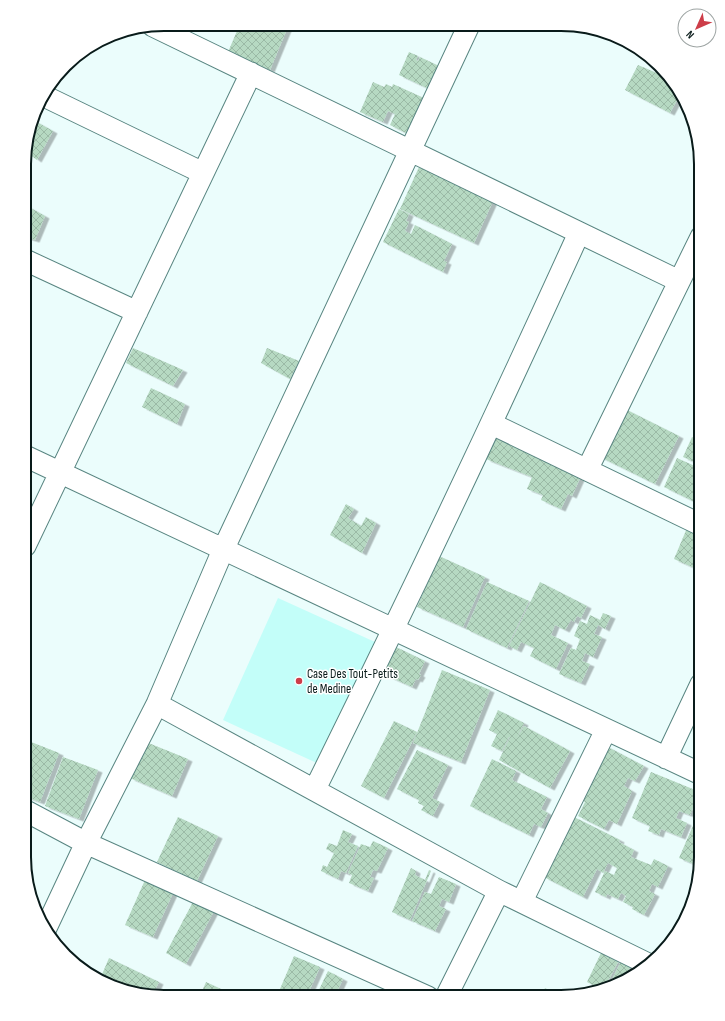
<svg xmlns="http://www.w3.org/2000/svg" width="725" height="1021" viewBox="0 0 725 1021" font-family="'Sofia Sans Condensed',sans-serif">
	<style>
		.built { fill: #c3fef9 }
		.building { fill: url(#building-cross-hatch); filter: url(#shadow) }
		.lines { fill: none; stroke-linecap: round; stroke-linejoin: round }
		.minor-casing { stroke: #588581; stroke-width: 23 }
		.minor { stroke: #fff; stroke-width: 21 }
		.poi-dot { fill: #cd3d49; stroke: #fff; stroke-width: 1.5 }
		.labels { text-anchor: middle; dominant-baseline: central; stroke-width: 3; stroke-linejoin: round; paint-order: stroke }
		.poi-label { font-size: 13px; fill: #091b1a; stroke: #fff; text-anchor: start }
		.rim { fill: none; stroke: #091b1a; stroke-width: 2 }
	</style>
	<defs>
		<pattern id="building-cross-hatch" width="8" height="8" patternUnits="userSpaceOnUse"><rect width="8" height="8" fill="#b6d9c2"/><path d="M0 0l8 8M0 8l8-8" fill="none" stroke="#9bbaa6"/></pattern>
		<filter id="shadow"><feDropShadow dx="4.5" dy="2.5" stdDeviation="0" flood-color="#0004"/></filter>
	</defs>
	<rect width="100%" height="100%" fill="#ebfdfc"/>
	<path class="built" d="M 278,598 L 375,642 L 319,764 L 223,720 Z"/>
	<path class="building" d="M 240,24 L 253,26 L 254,24 L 289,24 L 270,70 L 228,52 Z
		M 409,52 L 418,56 L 416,60 L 418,61 L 420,57 L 441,67 L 431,90 L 399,75 Z
		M 638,65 L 666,77 L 680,94 L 670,113 L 625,90 Z
		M 373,82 L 384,87 L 386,84 L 392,87 L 393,84 L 426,99 L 410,135 L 390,125 L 395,114 L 388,111 L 383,122 L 360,112 Z
		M 35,121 L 53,131 L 37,160 L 25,151 L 25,145 Z
		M 419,167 L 493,201 L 474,243 L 400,209 Z
		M 27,206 L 45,216 L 35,240 L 25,237 L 27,228 L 25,227 L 25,212 Z
		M 399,209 L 409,214 L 406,221 L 409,222 L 405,231 L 411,234 L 415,225 L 452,244 L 444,261 L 447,262 L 443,272 L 383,242 Z
		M 701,296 L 701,314 L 694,311 Z
		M 133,348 L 183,370 L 173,386 L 126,363 Z
		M 267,348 L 299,361 L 290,379 L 261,363 Z
		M 151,388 L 185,404 L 177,424 L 142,407 Z
		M 623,408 L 679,436 L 655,484 L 600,457 Z
		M 692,437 L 701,441 L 701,465 L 683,457 Z
		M 495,438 L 541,456 L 538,463 L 540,459 L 581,476 L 572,496 L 568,494 L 561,509 L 541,500 L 543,495 L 527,489 L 532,477 L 486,459 Z
		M 677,458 L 701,469 L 701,505 L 664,487 Z
		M 346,504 L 354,509 L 348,518 L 361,526 L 366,517 L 376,523 L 362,553 L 330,535 Z
		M 687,528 L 701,534 L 701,571 L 674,559 Z
		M 439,556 L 485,577 L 463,627 L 417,607 Z
		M 487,582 L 529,601 L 507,648 L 466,629 Z
		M 540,582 L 587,606 L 581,618 L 577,616 L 574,622 L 571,620 L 565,630 L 555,625 L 551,635 L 568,643 L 556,669 L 530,656 L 534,648 L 521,642 L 517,650 L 509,646 Z
		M 603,613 L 611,616 L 605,629 L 598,625 L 594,634 L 602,637 L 593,657 L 585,653 L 582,661 L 590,664 L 581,683 L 559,674 L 571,648 L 576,650 L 580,639 L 574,636 L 580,621 L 587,624 L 590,615 L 600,620 Z
		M 396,647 L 425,661 L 419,674 L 421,675 L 418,680 L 416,679 L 412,687 L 383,674 Z
		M 442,670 L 490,690 L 461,762 L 413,743 Z
		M 498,710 L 524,723 L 517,738 L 524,726 L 570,751 L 550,788 L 499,760 L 510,737 L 509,737 L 502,751 L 491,746 L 497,734 L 489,730 Z
		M 394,721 L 417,732 L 384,798 L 361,786 Z
		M 26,740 L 59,753 L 40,802 L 24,796 L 24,744 Z
		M 146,742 L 188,759 L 172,796 L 130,778 Z
		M 606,746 L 644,766 L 635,781 L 628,778 L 624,786 L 632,791 L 617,824 L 609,820 L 604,829 L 578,816 L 585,802 L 579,798 Z
		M 417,750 L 448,765 L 432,798 L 440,802 L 433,816 L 421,810 L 424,806 L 418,803 L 419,800 L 397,789 Z
		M 63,757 L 98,770 L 79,819 L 45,806 Z
		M 492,759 L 516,771 L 512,780 L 547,797 L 541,809 L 548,813 L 541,827 L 534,824 L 529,835 L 470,806 Z
		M 651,772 L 700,792 L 690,815 L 679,811 L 676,818 L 687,823 L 681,837 L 661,829 L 659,835 L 648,831 L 650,826 L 632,818 Z
		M 701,807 L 701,867 L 679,858 Z
		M 178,817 L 218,836 L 197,881 L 157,862 Z
		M 574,817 L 620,840 L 619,842 L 634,850 L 631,857 L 651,865 L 654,859 L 668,866 L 658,887 L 652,884 L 649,891 L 655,894 L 644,915 L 632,909 L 633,907 L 623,902 L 626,896 L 621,893 L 618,899 L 607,894 L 606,897 L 595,892 L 605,871 L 614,875 L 617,868 L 608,863 L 603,873 L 597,869 L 583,897 L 544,877 Z
		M 343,830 L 352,834 L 348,842 L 358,846 L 346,873 L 341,871 L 338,879 L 321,871 L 323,865 L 327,867 L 334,853 L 326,849 L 329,843 L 337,846 Z
		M 373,841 L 388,848 L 377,871 L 373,870 L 370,877 L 374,878 L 368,891 L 349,883 L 352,875 L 348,873 L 361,844 L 370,847 Z
		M 411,868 L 416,871 L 415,875 L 425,880 L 429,870 L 431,871 L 410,920 L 392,912 Z
		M 439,877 L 456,884 L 449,902 L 442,899 L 439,906 L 446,909 L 435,931 L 412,921 L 425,892 L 431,894 Z
		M 145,880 L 173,893 L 153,937 L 125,925 Z
		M 195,898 L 215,909 L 186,964 L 166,953 Z
		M 601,953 L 618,962 L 605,987 L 599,988 L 587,982 Z
		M 294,956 L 320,967 L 307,996 L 277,996 Z
		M 109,958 L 159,982 L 152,996 L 146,996 L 100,979 Z
		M 622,959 L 632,964 L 628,972 L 632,975 L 623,983 L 609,986 Z
		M 328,971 L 343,979 L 335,996 L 316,996 Z
		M 206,982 L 236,996 L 200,996 Z
		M 545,988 L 563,997 L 541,997 Z
		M 378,991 L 392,996 L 392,997 L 376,996 Z"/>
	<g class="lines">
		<g class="minor-casing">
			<path id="minor" d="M 153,26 L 679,281
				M 42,95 L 203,173
				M 25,260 L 137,312
				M 492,424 L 701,525
				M 25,456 L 701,774
				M 587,470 L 701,237
				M 25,546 L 251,73
				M 157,704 L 499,891 L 646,963
				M 666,758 L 701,684
				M 315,789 C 406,605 494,420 579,233
				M 24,810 L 86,843 L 428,997
				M 522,901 L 606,730
				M 46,928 L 86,843 L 157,704 L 223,550 L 469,25
				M 446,997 L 499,891"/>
		</g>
		<use href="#minor" class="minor"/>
	</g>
	<circle class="poi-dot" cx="299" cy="681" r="4"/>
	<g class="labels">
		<g class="poi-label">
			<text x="307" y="674">Case Des Tout-Petits<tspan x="307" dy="15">de Medine</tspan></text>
		</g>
	</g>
	<path d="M0 0H725V1021H0ZM164 31H561A133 133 0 0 1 694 164V857A133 133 0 0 1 561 990H164A133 133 0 0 1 31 857V164A133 133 0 0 1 164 31Z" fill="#fff" fill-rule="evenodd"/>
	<path class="rim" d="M164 31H561A133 133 0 0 1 694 164V857A133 133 0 0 1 561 990H164A133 133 0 0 1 31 857V164A133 133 0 0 1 164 31Z"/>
	<g transform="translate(697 28) rotate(225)"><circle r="19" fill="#ffffff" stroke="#9da4a3"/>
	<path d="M0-3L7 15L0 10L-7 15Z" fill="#cd3d49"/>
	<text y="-6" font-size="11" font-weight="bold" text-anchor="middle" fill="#091b1a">N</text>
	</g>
</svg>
